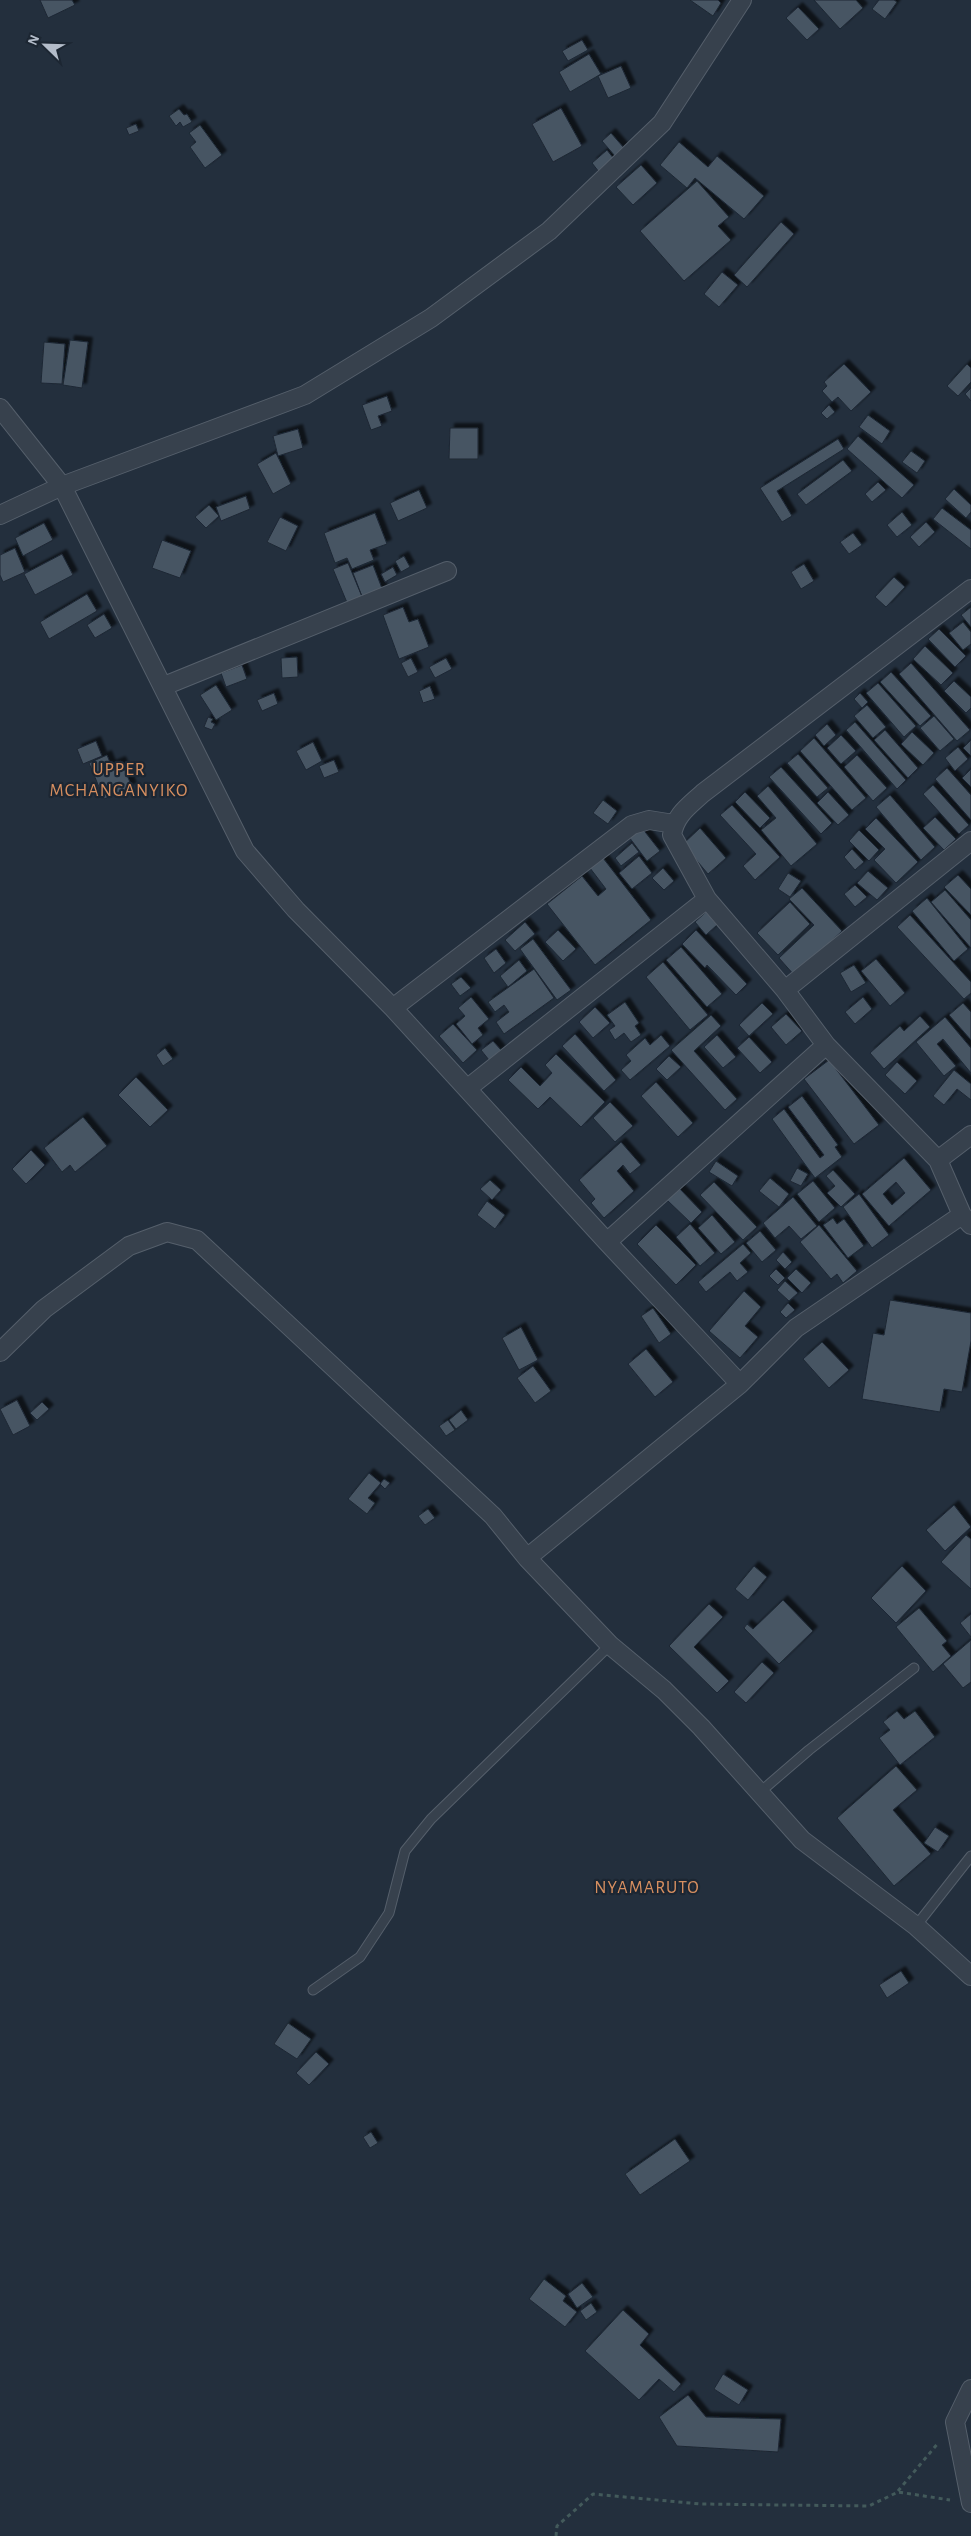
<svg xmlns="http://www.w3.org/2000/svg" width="971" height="2536" viewBox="0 0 971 2536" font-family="'Alegreya Sans',sans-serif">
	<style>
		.building { fill: #475564; stroke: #1e2834; fill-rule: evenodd; filter: url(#shadow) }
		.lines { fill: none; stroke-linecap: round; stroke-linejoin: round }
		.service-casing { stroke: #555f6b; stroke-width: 11 }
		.minor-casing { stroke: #555f6b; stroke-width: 20 }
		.path { stroke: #435a5b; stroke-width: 3; stroke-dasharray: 4 4; stroke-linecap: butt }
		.service { stroke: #37414d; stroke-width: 9 }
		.minor { stroke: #37414d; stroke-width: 18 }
		.labels { text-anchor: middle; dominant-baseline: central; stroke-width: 4.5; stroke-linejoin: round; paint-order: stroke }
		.quarter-label { font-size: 18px; letter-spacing: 1px; fill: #d78f60; stroke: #1c2632 }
	</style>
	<defs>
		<filter id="shadow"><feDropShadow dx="4.5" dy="-4.5" stdDeviation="1" flood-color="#0009"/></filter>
	</defs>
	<rect width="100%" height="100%" fill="#232f3d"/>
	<path class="building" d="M 40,0 L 72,0 L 75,5 L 48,18 Z
		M 690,0 L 718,0 L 721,3 L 713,16 Z
		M 814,0 L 856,0 L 863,8 L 840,29 Z
		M 879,0 L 894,0 L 897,2 L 885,19 L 872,9 Z
		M 798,7 L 819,29 L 807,40 L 786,18 Z
		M 582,40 L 588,50 L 568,61 L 562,51 Z
		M 589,54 L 601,74 L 570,92 L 559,72 Z
		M 621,66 L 631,88 L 608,98 L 598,76 Z
		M 561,108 L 582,146 L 553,162 L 532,124 Z
		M 179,109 L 184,115 L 187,114 L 192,122 L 183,127 L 180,122 L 176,126 L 169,116 Z
		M 136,124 L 139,131 L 129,135 L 126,128 Z
		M 200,125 L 222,155 L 205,168 L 190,147 L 196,142 L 189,133 Z
		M 611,133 L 624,148 L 615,156 L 602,141 Z
		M 679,142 L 708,167 L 717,156 L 764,196 L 744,219 L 695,178 L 687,188 L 660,165 Z
		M 607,150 L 614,159 L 599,172 L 592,163 Z
		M 641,165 L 657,183 L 633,205 L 616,187 Z
		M 697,181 L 729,217 L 718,226 L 731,240 L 684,281 L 640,231 Z
		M 781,222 L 794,234 L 747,287 L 734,275 Z
		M 722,272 L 738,285 L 719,307 L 704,294 Z
		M 70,340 L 88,342 L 82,388 L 63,385 Z
		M 44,342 L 65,344 L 62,384 L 41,383 Z
		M 844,364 L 871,392 L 851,411 L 838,397 L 832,402 L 822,391 L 827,386 L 824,382 Z
		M 967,364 L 971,368 L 971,382 L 958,396 L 947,386 Z
		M 971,388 L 971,401 L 965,394 Z
		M 387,396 L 392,411 L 378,416 L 382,426 L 371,430 L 362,405 Z
		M 829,405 L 835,412 L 827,419 L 821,413 Z
		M 868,415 L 890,431 L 882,444 L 859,427 Z
		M 450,428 L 478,428 L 478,459 L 449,459 Z
		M 298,429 L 303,448 L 278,456 L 273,436 Z
		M 858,436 L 914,485 L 902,498 L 847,449 Z
		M 838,439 L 844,449 L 777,491 L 792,516 L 782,522 L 760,488 Z
		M 911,451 L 925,461 L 917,473 L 902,462 Z
		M 276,453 L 291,484 L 273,494 L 257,464 Z
		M 843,460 L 852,471 L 806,505 L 797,494 Z
		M 878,482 L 886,490 L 872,502 L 865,494 Z
		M 954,489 L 971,505 L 971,512 L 966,518 L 945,499 Z
		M 419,490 L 427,508 L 398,521 L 390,503 Z
		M 246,496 L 250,509 L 221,521 L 216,507 Z
		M 209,505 L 219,516 L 206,528 L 195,517 Z
		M 942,508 L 971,530 L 971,549 L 933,519 Z
		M 902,512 L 912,525 L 897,537 L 887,525 Z
		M 375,513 L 387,544 L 370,550 L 374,560 L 352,569 L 347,558 L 335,563 L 324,533 Z
		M 280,517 L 298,526 L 286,551 L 267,542 Z
		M 926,522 L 935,532 L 919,547 L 910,537 Z
		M 44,523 L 53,540 L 23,556 L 15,538 Z
		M 853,533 L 862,545 L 849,554 L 840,542 Z
		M 162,540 L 191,551 L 180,578 L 152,568 Z
		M 15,548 L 25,572 L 3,582 L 0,575 L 0,555 Z
		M 62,554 L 73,575 L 35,595 L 24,574 Z
		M 404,556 L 410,567 L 401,572 L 395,561 Z
		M 348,563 L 363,599 L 348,605 L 333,569 Z
		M 804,564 L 814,581 L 801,589 L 791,572 Z
		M 373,565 L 383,591 L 363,599 L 353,573 Z
		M 393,567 L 397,575 L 385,582 L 381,574 Z
		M 894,577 L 905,587 L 886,607 L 875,597 Z
		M 87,594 L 97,611 L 49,639 L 40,622 Z
		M 403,607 L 409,622 L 418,619 L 429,647 L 399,659 L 383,615 Z
		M 971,607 L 971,627 L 961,615 Z
		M 104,614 L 112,628 L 95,638 L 87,625 Z
		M 963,622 L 971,632 L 971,644 L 963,650 L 949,633 Z
		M 939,629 L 966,656 L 955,667 L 928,639 Z
		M 925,646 L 953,673 L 941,685 L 913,659 Z
		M 297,657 L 298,677 L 282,678 L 281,658 Z
		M 411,658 L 418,672 L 408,677 L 401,663 Z
		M 446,658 L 452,669 L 435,678 L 429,667 Z
		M 911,663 L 970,730 L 957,741 L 899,674 Z
		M 242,665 L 247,679 L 226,687 L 221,673 Z
		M 891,672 L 931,716 L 920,726 L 880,682 Z
		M 954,681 L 971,697 L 971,708 L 966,713 L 944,691 Z
		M 878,683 L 916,726 L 904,737 L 866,693 Z
		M 216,685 L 232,710 L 216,720 L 200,695 Z
		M 430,686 L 435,699 L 423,703 L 419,691 Z
		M 274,693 L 278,704 L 262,711 L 257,700 Z
		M 860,693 L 868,702 L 862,708 L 854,699 Z
		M 867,705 L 886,727 L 873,738 L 854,716 Z
		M 934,716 L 954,739 L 940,751 L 920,728 Z
		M 208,717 L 213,719 L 211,722 L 215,724 L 212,730 L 204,727 Z
		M 855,722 L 906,780 L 897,789 L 846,730 Z
		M 827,724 L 836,735 L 824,746 L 815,735 Z
		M 885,730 L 918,768 L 908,778 L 874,740 Z
		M 912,732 L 934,753 L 923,765 L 901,744 Z
		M 841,735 L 856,751 L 841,764 L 827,748 Z
		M 814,738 L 866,798 L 852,810 L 800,751 Z
		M 971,740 L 971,756 L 963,748 Z
		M 96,741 L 102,756 L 83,764 L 77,749 Z
		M 313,742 L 322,761 L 306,770 L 296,751 Z
		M 958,747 L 968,759 L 955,771 L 945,758 Z
		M 798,754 L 828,788 L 817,797 L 787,763 Z
		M 107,755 L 111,765 L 121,761 L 132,787 L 104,799 L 89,763 Z
		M 857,755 L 887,788 L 873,801 L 844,767 Z
		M 334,760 L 339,772 L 324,778 L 319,766 Z
		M 781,767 L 832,823 L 821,834 L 769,777 Z
		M 947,768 L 971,795 L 971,820 L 935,779 Z
		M 971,769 L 971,787 L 962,778 Z
		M 933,785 L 969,825 L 959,834 L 923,794 Z
		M 768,786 L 817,844 L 791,866 L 761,830 L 776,818 L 757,796 Z
		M 745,792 L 770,818 L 760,828 L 735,802 Z
		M 828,792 L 849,815 L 838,825 L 817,803 Z
		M 890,795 L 935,847 L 921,860 L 876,807 Z
		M 603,800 L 617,811 L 608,824 L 593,813 Z
		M 732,805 L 780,857 L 755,880 L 743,866 L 756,854 L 720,815 Z
		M 935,817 L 956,839 L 944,850 L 923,828 Z
		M 876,818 L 918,862 L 896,883 L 874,860 L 885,849 L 865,829 Z
		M 642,828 L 660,851 L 647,861 L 629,837 Z
		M 700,828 L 726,858 L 708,874 L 683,844 Z
		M 859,830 L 879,850 L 869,861 L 849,841 Z
		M 632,843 L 639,852 L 621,866 L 615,858 Z
		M 852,849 L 864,862 L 855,870 L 844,857 Z
		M 639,856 L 652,873 L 632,889 L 619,873 Z
		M 603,858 L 651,920 L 595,965 L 547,904 L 582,876 L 598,896 L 606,889 L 590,868 Z
		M 663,868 L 674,881 L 664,890 L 652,878 Z
		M 868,871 L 888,888 L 877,900 L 857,883 Z
		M 788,873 L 801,881 L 790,897 L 778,889 Z
		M 958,875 L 971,889 L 971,915 L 944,887 Z
		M 855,885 L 867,897 L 855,907 L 844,894 Z
		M 802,888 L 842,931 L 795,976 L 779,958 L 814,925 L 789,899 Z
		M 945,890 L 971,920 L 971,948 L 931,902 Z
		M 927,898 L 968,949 L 954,961 L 912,911 Z
		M 790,902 L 810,924 L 778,955 L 757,933 Z
		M 706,912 L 717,925 L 706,935 L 695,922 Z
		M 910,915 L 971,982 L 971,993 L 964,999 L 897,927 Z
		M 525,922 L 535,934 L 515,951 L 505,940 Z
		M 558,930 L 576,949 L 563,961 L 545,942 Z
		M 696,930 L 747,984 L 736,995 L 707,965 L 705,968 L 682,944 Z
		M 533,939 L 571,990 L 557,1000 L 520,949 Z
		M 681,947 L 722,994 L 707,1007 L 666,960 Z
		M 496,949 L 506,963 L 494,973 L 484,958 Z
		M 876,959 L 905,993 L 890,1006 L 861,971 Z
		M 519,960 L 527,971 L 508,987 L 500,976 Z
		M 663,962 L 708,1015 L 690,1030 L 646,977 Z
		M 854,965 L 866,983 L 851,992 L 840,973 Z
		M 534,969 L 554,998 L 504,1034 L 496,1022 L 509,1012 L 504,1005 L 495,1012 L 488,1002 Z
		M 461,977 L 471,988 L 460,996 L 451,984 Z
		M 471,997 L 489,1019 L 478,1028 L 483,1035 L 472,1044 L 456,1024 L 465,1016 L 458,1008 Z
		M 863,997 L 872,1009 L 855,1024 L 845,1012 Z
		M 625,1002 L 639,1023 L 635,1026 L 641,1035 L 631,1042 L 624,1033 L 615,1040 L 609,1030 L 615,1026 L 607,1015 Z
		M 762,1003 L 773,1014 L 749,1036 L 739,1025 Z
		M 963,1003 L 971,1012 L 971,1040 L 949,1015 Z
		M 595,1007 L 610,1023 L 593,1038 L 579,1022 Z
		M 786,1014 L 802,1031 L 786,1045 L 771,1027 Z
		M 711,1015 L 721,1026 L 694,1051 L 737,1099 L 725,1110 L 671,1050 Z
		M 920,1016 L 930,1027 L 884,1069 L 870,1053 L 900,1026 L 904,1031 Z
		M 945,1017 L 971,1048 L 971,1073 L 943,1039 L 937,1044 L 956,1066 L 944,1076 L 916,1042 Z
		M 453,1024 L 477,1050 L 463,1063 L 439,1036 Z
		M 575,1034 L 616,1080 L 604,1091 L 562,1046 Z
		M 661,1035 L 670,1046 L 630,1080 L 621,1070 L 631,1061 L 626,1055 L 645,1038 L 650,1045 Z
		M 717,1035 L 736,1057 L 723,1068 L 704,1047 Z
		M 749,1037 L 772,1062 L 760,1073 L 737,1048 Z
		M 493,1041 L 501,1050 L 489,1060 L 481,1050 Z
		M 165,1048 L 173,1059 L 163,1066 L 156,1055 Z
		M 556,1054 L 605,1102 L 581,1127 L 550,1097 L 538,1109 L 508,1080 L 521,1067 L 540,1086 L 552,1073 L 545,1065 Z
		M 669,1056 L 681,1067 L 667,1080 L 656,1069 Z
		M 829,1060 L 879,1125 L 854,1144 L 804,1079 Z
		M 897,1062 L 917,1081 L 905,1094 L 885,1075 Z
		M 954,1070 L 971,1084 L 971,1100 L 957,1089 L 944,1105 L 933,1096 Z
		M 136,1077 L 168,1110 L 150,1127 L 118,1095 Z
		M 656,1082 L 693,1123 L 678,1137 L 641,1096 Z
		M 802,1096 L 838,1145 L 835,1147 L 842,1157 L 815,1178 L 772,1119 L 784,1109 L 820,1158 L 824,1155 L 788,1107 Z
		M 610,1102 L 633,1126 L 615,1142 L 593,1118 Z
		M 83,1117 L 107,1146 L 75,1172 L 70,1165 L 62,1172 L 44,1148 Z
		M 621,1142 L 641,1165 L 630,1174 L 623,1165 L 617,1171 L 634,1191 L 604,1218 L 591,1203 L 595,1199 L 579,1180 Z
		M 31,1150 L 45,1165 L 26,1184 L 12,1169 Z
		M 904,1158 L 931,1190 L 889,1226 L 862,1194 ZM 896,1182 L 905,1193 L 892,1205 L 883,1194 Z
		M 716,1161 L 738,1176 L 732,1186 L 709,1172 Z
		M 797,1168 L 808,1174 L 801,1186 L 790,1181 Z
		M 833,1170 L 855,1194 L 841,1207 L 827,1193 L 835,1186 L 826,1176 Z
		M 770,1178 L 789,1194 L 779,1207 L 759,1191 Z
		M 490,1180 L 501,1190 L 492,1200 L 480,1189 Z
		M 813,1181 L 835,1208 L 819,1222 L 797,1194 Z
		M 714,1182 L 757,1227 L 743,1240 L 700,1195 Z
		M 679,1188 L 702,1212 L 691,1223 L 667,1200 Z
		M 859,1194 L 889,1235 L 872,1248 L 843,1207 Z
		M 793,1197 L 817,1226 L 801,1239 L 789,1226 L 775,1238 L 763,1223 Z
		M 487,1201 L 505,1215 L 495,1229 L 477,1215 Z
		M 712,1215 L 735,1242 L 721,1254 L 698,1228 Z
		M 833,1218 L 837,1224 L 844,1219 L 864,1246 L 848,1258 L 823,1225 Z
		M 690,1224 L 715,1253 L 700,1266 L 676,1237 Z
		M 656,1225 L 696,1265 L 676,1285 L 637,1244 Z
		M 819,1225 L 857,1271 L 843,1283 L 837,1274 L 831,1279 L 800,1242 Z
		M 760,1231 L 776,1250 L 762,1262 L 746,1243 Z
		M 743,1244 L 751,1253 L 740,1263 L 748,1272 L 737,1281 L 730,1272 L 706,1292 L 698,1282 Z
		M 783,1252 L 792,1262 L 785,1269 L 776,1260 Z
		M 776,1269 L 785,1278 L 778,1285 L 769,1276 Z
		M 796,1269 L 811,1283 L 802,1293 L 787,1278 Z
		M 785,1281 L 798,1293 L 789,1301 L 777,1290 Z
		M 744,1291 L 761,1307 L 745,1326 L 758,1337 L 740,1358 L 709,1331 Z
		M 890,1300 L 971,1313 L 971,1341 L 962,1392 L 944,1389 L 940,1412 L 862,1399 L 873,1333 L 884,1335 Z
		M 788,1303 L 795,1310 L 786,1318 L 780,1312 Z
		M 653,1308 L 671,1334 L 659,1343 L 641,1316 Z
		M 521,1327 L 538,1360 L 519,1370 L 502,1338 Z
		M 822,1342 L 849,1370 L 829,1388 L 803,1359 Z
		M 646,1349 L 673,1382 L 655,1397 L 628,1364 Z
		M 533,1366 L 551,1391 L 535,1403 L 517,1378 Z
		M 17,1400 L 30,1426 L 13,1435 L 0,1409 Z
		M 42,1402 L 49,1409 L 37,1420 L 30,1413 Z
		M 461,1410 L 468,1420 L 456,1429 L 449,1420 Z
		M 448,1420 L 455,1430 L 446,1436 L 439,1426 Z
		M 369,1473 L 381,1483 L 368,1498 L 375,1503 L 367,1514 L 348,1499 Z
		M 384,1479 L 390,1483 L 385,1489 L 380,1484 Z
		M 954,1505 L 971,1527 L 945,1551 L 926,1530 Z
		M 428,1509 L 435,1518 L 425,1525 L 418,1516 Z
		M 966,1535 L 971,1539 L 971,1589 L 941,1562 Z
		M 754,1566 L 767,1577 L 748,1600 L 735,1589 Z
		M 902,1566 L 926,1591 L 896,1623 L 871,1598 Z
		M 783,1600 L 813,1631 L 779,1664 L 744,1628 L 747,1624 L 753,1629 Z
		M 709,1604 L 723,1617 L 694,1647 L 729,1681 L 717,1693 L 669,1646 Z
		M 919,1608 L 947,1641 L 942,1645 L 951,1656 L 933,1672 L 896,1627 Z
		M 971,1614 L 971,1637 L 960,1623 Z
		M 971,1640 L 971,1682 L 963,1688 L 943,1664 Z
		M 762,1662 L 774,1673 L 746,1703 L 734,1692 Z
		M 897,1711 L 904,1719 L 915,1711 L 935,1737 L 900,1765 L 879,1738 L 890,1730 L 883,1722 Z
		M 896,1766 L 917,1790 L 893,1810 L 931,1854 L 894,1886 L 837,1818 Z
		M 935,1827 L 949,1836 L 938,1852 L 924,1843 Z
		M 901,1971 L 909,1983 L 887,1998 L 879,1985 Z
		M 288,2023 L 311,2039 L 297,2059 L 274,2044 Z
		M 316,2052 L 329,2064 L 309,2085 L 296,2073 Z
		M 371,2132 L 378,2143 L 370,2148 L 363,2137 Z
		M 675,2139 L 690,2161 L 640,2195 L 625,2174 Z
		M 544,2279 L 566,2296 L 563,2301 L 577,2312 L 565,2327 L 529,2299 Z
		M 582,2283 L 593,2297 L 577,2308 L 568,2294 Z
		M 591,2303 L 597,2312 L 586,2320 L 580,2311 Z
		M 623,2310 L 649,2334 L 640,2345 L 681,2384 L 674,2392 L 659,2379 L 639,2400 L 585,2351 Z
		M 723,2374 L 748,2390 L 739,2405 L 714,2389 Z
		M 688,2395 L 706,2417 L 781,2419 L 778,2452 L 677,2446 L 659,2417 Z"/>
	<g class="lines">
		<g class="service-casing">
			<path id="service" d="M 759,1793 L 809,1750 L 914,1668
				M 916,1926 L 971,1856
				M 313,1990 L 360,1957 L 389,1913 L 405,1851 L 431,1819 L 610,1645"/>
		</g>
		<g class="minor-casing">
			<path id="minor" d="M 0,408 L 62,486 L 245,851 L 296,910 L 393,1008 L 607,1242 L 740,1384 L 796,1328 L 962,1215
				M 0,515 L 62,486 L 305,395 L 431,318 L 549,231 L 662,123 L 742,0
				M 164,686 L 447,571
				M 707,899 L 785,990 L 826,1045 L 938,1160
				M 785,990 L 971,841
				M 393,1008 L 632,825 L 649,820 L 674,824
				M 468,1088 L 707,899 L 672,835 C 675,815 689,806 703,793 L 971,589
				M 971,1135 L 938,1160 L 962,1215 L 971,1225
				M 607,1242 L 826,1045
				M 0,1352 L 44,1309 L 129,1246 L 167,1232 L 197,1240 L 493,1516 L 527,1558 L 610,1645 L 664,1690 L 701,1727 L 802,1840 L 916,1926 L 971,1976
				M 527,1558 L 740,1384
				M 971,2389 L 955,2422 L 971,2503"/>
		</g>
		<path class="path" d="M 898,2491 L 939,2442
			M 556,2536 L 557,2526 L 593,2494 L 700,2504 L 869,2506 L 898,2492 L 950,2500"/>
		<use href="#service" class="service"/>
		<use href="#minor" class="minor"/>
	</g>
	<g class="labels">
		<g class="quarter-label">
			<text x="119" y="770">UPPER<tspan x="119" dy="21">MCHANGANYIKO</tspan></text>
			<text x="647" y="1888">NYAMARUTO</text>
		</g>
	</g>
	<g transform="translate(45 45) rotate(293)" stroke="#1c2632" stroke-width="4" paint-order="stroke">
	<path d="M0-4L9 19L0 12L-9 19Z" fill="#b3bcc9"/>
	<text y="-8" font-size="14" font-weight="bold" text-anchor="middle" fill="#b3bcc9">N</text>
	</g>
</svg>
